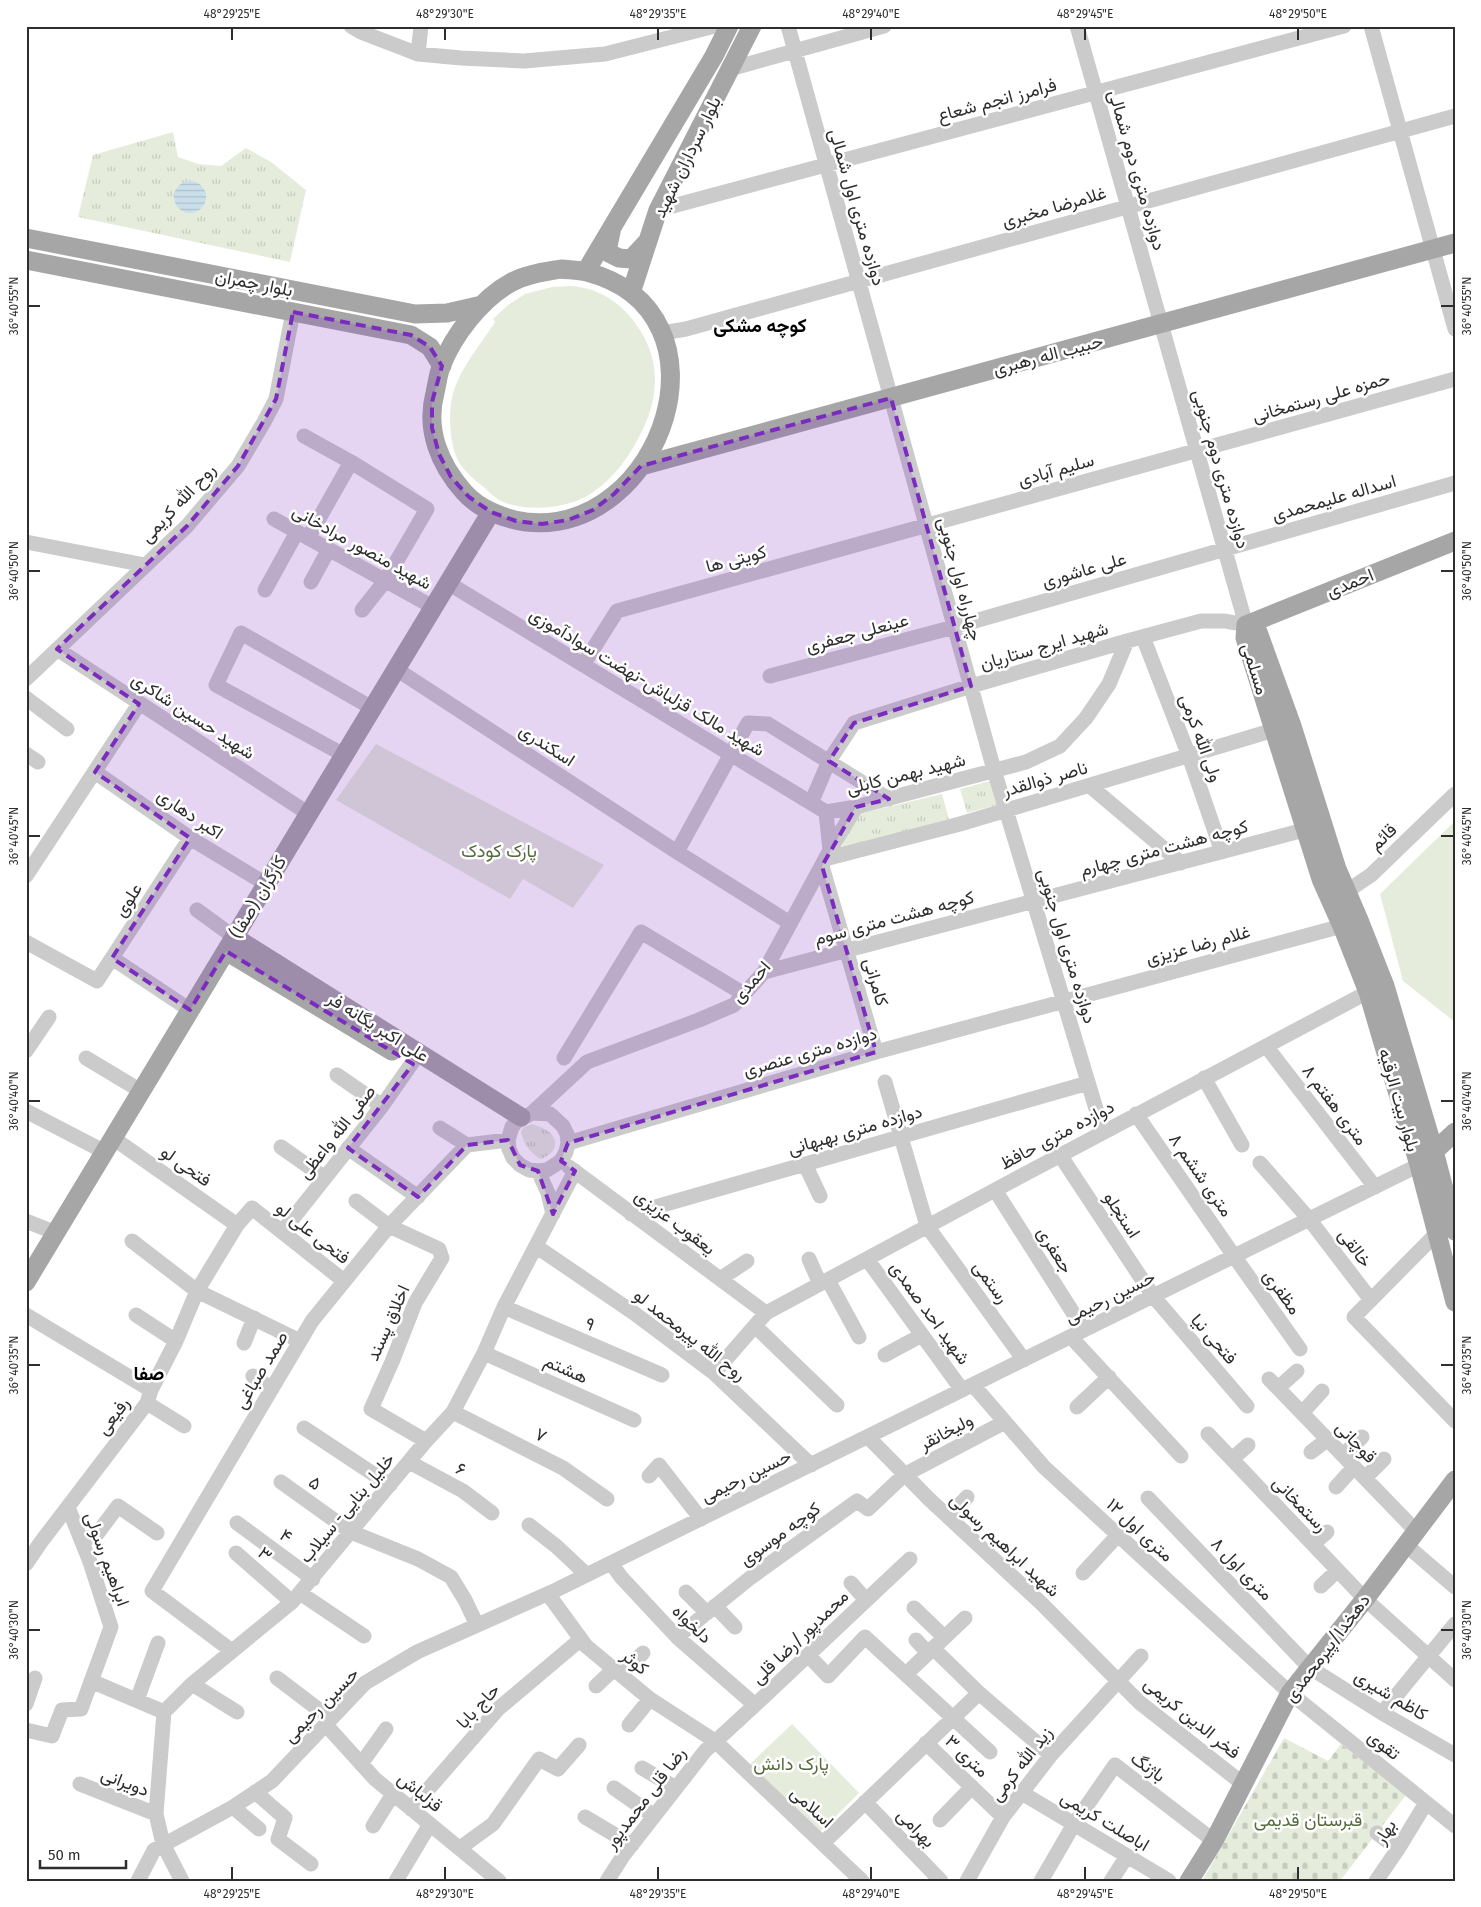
<svg xmlns="http://www.w3.org/2000/svg" width="1481" height="1907" viewBox="0 0 1481 1907" font-family="'Fira Sans',Vazirmatn,sans-serif">
	<style>
		.grass { fill: url(#grass-tufts) }
		.cemetery { fill: url(#cemetery-stones) }
		.green { fill: #e5ecdc }
		.water { fill: url(#water-rules) }
		.lines { fill: none; stroke-linecap: round; stroke-linejoin: round }
		.minor { stroke: #cbcbcb; stroke-width: 15 }
		.major { stroke: #a6a6a6; stroke-width: 19 }
		.marked { fill: #7b2cbf; fill-opacity: 0.2; stroke: #7b2cbf; stroke-width: 4; stroke-dasharray: 10 6; stroke-linejoin: round }
		.ticks { fill: none; stroke: #2e2e2e; stroke-width: 2 }
		.labels { text-anchor: middle; dominant-baseline: central; stroke-width: 5; stroke-linejoin: round; paint-order: stroke }
		.street-label { font-size: 18px; fill: #2e2e2e; stroke: #fff }
		.park-label { font-size: 18px; fill: #546a3c; stroke: #fff }
		.neighbourhood-label { font-size: 19px; font-weight: bold; fill: #000; stroke: #fff }
		.neatline { fill: none; stroke: #2e2e2e; stroke-width: 2 }
		.ticks-label { font-size: 12px; text-anchor: middle; fill: #2e2e2e }
	</style>
	<defs>
		<pattern id="grass-tufts" width="24" height="20" patternUnits="userSpaceOnUse" patternTransform="scale(1.25)"><rect width="24" height="20" fill="#e5ecdc"/><path d="M3 7l-1-3M5 7V3M7 7l1-3M15 17l-1-3M17 17v-4M19 17l1-3" fill="none" stroke="#c5cbbd"/></pattern>
		<pattern id="cemetery-stones" width="16" height="16" patternUnits="userSpaceOnUse" patternTransform="scale(1.25)"><rect width="16" height="16" fill="#e5ecdc"/><path d="M2 7V4a2 2 0 0 1 4 0v3zM10 15v-3a2 2 0 0 1 4 0v3z" fill="#c5cbbd"/></pattern>
		<pattern id="water-rules" width="6" height="5" patternUnits="userSpaceOnUse" patternTransform="scale(1.25)"><rect width="6" height="5" fill="#c9e0eb"/><path d="M0 2.5h6" fill="none" stroke="#adc0ca"/></pattern>
	</defs>
	<rect width="100%" height="100%" fill="#fff"/>
	<path class="grass" d="M 173,132 L 178,157 L 198,164 L 221,166 L 246,148 L 271,162 L 306,190 L 290,262 L 78,217 L 93,155 Z
		M 990,781 L 997,805 L 967,813 L 960,789 Z
		M 942,794 L 949,819 L 841,849 L 854,815 Z
		M 532,1124 C 537,1126 544,1128 548,1131 C 562,1142 554,1155 540,1159 C 529,1151 524,1145 521,1132 L 524,1127 Z"/>
	<path class="cemetery" d="M 1284,1738 L 1328,1761 L 1341,1744 L 1406,1795 L 1340,1881 L 1202,1881 Z"/>
	<path class="green" d="M 552,287 C 561,287 570,285 579,287 C 608,291 632,313 645,339 C 660,369 657,399 643,429 C 630,457 609,486 581,499 C 558,509 526,511 503,502 C 496,499 490,493 485,488 C 476,481 467,474 460,464 C 450,449 448,416 452,398 C 458,370 480,346 495,322 L 493,319 L 508,305 L 525,294 Z
		M 376,744 L 604,865 L 573,908 L 523,879 L 510,899 L 336,800 Z
		M 1455,821 L 1455,1022 L 1403,981 L 1380,894 Z
		M 792,1724 L 859,1793 L 820,1832 L 750,1764 Z"/>
	<path class="water" d="M174 197a16 16 0 1 1 32 0a16 16 0 1 1-32 0Z"/>
	<g class="lines">
		<path class="minor" d="M 351,26 L 361,32 L 418,54 L 461,58 L 524,61 L 605,54 L 715,26
			M 788,26 L 994,770 L 1103,1132
			M 1371,26 L 1455,329
			M 418,54 L 421,26
			M 730,69 L 884,26
			M 658,210 L 1344,26
			M 662,333 L 686,329 L 1455,116
			M 304,436 L 351,462 L 427,509 L 385,581 L 362,610
			M 274,519 L 433,607
			M 308,538 L 351,462
			M 26,542 L 145,565
			M 311,582 L 329,549
			M 448,583 L 826,812
			M 265,590 L 297,532
			M 1143,637 L 1189,756 L 1222,852
			M 57,649 L 309,814
			M 583,665 L 617,611 L 1455,379
			M 396,669 L 677,852 L 748,723 L 768,724 L 889,799
			M 770,676 L 954,627 L 1455,483
			M 26,679 L 187,526 L 238,466 L 264,422 L 276,399 L 293,312
			M 26,698 L 67,729
			M 26,754 L 38,762
			M 344,755 L 216,685 L 241,633 L 372,708
			M 95,772 L 190,838 L 266,884
			M 1090,786 L 1181,863
			M 811,803 L 829,761 L 854,723 L 971,686 L 1127,641
			M 826,812 L 856,807 L 1026,762 L 1060,746 L 1086,718 L 1109,684 L 1127,641 L 1201,621 L 1225,621 L 1246,625 L 1077,26
			M 826,812 L 830,850
			M 677,852 L 790,923
			M 825,859 L 960,824 L 1274,730
			M 822,866 L 876,1052
			M 26,876 L 139,704
			M 1337,898 L 1371,875 L 1455,794
			M 197,910 L 234,937
			M 26,942 L 97,981 L 190,838
			M 112,958 L 190,1010
			M 764,972 L 1304,830
			M 1266,1046 L 1375,1187
			M 26,1051 L 49,1017
			M 86,1058 L 141,1091
			M 564,1058 L 641,932 L 744,994
			M 337,1075 L 382,1106
			M 1204,1078 L 1242,1145
			M 885,1082 L 927,1226 L 1024,1360
			M 26,1111 L 105,1152
			M 532,1113 L 550,1114 L 563,1126 L 567,1134 L 568,1143 L 566,1152 L 561,1161 L 547,1170 L 538,1171 L 529,1170 L 520,1165 L 513,1158 L 509,1149 L 508,1140 L 512,1127 L 516,1122 L 532,1113 L 587,1062 L 699,1020 L 734,1005 L 764,972 L 830,850 L 856,807
			M 1136,1114 L 1234,1256 L 1300,1349
			M 440,1128 L 467,1145
			M 113,1138 L 237,1225
			M 568,1143 L 876,1052 L 1342,926
			M 281,1147 L 325,1178
			M 348,1148 L 418,1197
			M 1060,1155 L 1153,1296 L 1247,1406
			M 1260,1163 L 1309,1219 L 1371,1300
			M 805,1164 L 820,1196
			M 569,1167 L 766,1313
			M 538,1171 L 548,1193 L 553,1214
			M 995,1190 L 1084,1330
			M 356,1201 L 389,1226 L 439,1249 L 442,1258 L 415,1303 L 392,1362 L 371,1409 L 426,1441
			M 631,1214 L 1088,1083
			M 26,1221 L 56,1233
			M 282,1232 L 382,1106 L 419,1053
			M 1437,1233 L 1354,1317 L 1455,1421
			M 132,1241 L 197,1291 L 300,1341
			M 537,1247 L 634,1313 L 714,1373 L 811,1465
			M 809,1259 L 820,1284
			M 867,1259 L 962,1390
			M 720,1279 L 747,1261
			M 828,1280 L 859,1337
			M 504,1307 L 662,1375
			M 26,1315 L 151,1390
			M 136,1315 L 176,1341
			M 755,1326 L 837,1405
			M 1071,1337 L 1181,1456
			M 244,1343 L 254,1318
			M 484,1353 L 634,1420
			M 885,1355 L 922,1335
			M 714,1373 L 766,1313 L 995,1190 L 1368,992
			M 253,1376 L 272,1389
			M 1269,1379 L 1416,1531
			M 973,1385 L 1044,1467 L 1290,1693 L 1455,1826
			M 1278,1388 L 1297,1371
			M 147,1403 L 184,1426
			M 1077,1407 L 1109,1377
			M 453,1412 L 563,1468 L 607,1499
			M 1302,1413 L 1322,1391
			M 304,1428 L 390,1485
			M 1208,1434 L 1365,1599 L 1455,1680
			M 868,1437 L 929,1499 L 1041,1603 L 1139,1702 L 1243,1784
			M 1311,1452 L 1328,1439
			M 1343,1455 L 1362,1437
			M 1232,1459 L 1248,1445
			M 409,1462 L 463,1491 L 492,1513
			M 649,1476 L 659,1465 L 701,1519
			M 1365,1478 L 1384,1459
			M 281,1482 L 351,1532 L 418,1559 L 451,1577 L 465,1600 L 477,1625
			M 1336,1487 L 1354,1467
			M 1148,1498 L 1309,1667 L 1382,1713 L 1455,1755
			M 948,1517 L 967,1497
			M 237,1523 L 313,1579
			M 529,1525 L 556,1546 L 587,1575
			M 82,1541 L 97,1534 L 118,1506 L 157,1533
			M 1313,1544 L 1327,1532
			M 1406,1545 L 1455,1587
			M 236,1553 L 292,1602
			M 611,1563 L 621,1577 L 677,1637 L 755,1705
			M 26,1564 L 41,1542 L 147,1403 L 151,1390 L 176,1341 L 197,1291 L 237,1225 L 252,1208 L 344,1281
			M 1083,1573 L 1118,1535
			M 851,1583 L 866,1600
			M 1321,1586 L 1337,1571
			M 686,1592 L 707,1613
			M 300,1593 L 364,1636
			M 548,1594 L 586,1646 L 650,1699 L 715,1741 L 862,1881
			M 715,1606 L 735,1627
			M 914,1608 L 944,1637
			M 677,1637 L 750,1578 L 857,1501 L 868,1509 L 904,1475 L 1005,1422
			M 916,1640 L 928,1653
			M 933,1648 L 979,1693
			M 232,1651 L 152,1591 L 312,1321 L 389,1226 L 467,1145 L 508,1140
			M 808,1655 L 828,1676 L 865,1637 L 990,1752
			M 620,1674 L 643,1653
			M 906,1674 L 965,1618
			M 277,1678 L 331,1719
			M 91,1681 L 164,1712
			M 192,1684 L 237,1712
			M 596,1686 L 614,1669
			M 137,1700 L 158,1643
			M 26,1704 L 35,1678
			M 1382,1713 L 1455,1624
			M 326,1725 L 375,1779 L 499,1881
			M 629,1725 L 650,1699
			M 26,1730 L 52,1736 L 62,1710 L 81,1709 L 111,1627 L 90,1562 L 68,1507
			M 926,1743 L 1003,1817
			M 361,1764 L 386,1729
			M 642,1768 L 676,1788
			M 80,1784 L 156,1814
			M 614,1788 L 654,1816
			M 255,1792 L 285,1818 L 278,1839 L 311,1864
			M 1022,1793 L 1169,1881
			M 865,1802 L 941,1881
			M 233,1807 L 259,1829
			M 411,1809 L 498,1709 L 581,1639
			M 585,1817 L 632,1845
			M 940,1820 L 972,1787
			M 373,1826 L 393,1794
			M 1377,1833 L 1398,1849
			M 823,1843 L 979,1693 L 1051,1755
			M 460,1848 L 493,1824 L 539,1759 L 558,1769 L 579,1745
			M 138,1881 L 154,1850 L 233,1807 L 272,1781 L 365,1683 L 417,1652 L 556,1590 L 1419,1165
			M 182,1881 L 163,1844 L 156,1814 L 164,1712 L 192,1684 L 292,1602 L 426,1441 L 453,1412 L 484,1353 L 504,1307 L 575,1171
			M 396,1881 L 430,1824
			M 607,1881 L 623,1856 L 705,1751 L 755,1705 L 910,1559
			M 967,1881 L 1003,1817 L 1051,1755 L 1141,1656
			M 1041,1881 L 1074,1824 L 1115,1765 L 1214,1841
			M 1111,1881 L 1127,1856
			M 1376,1881 L 1398,1849 L 1426,1803"/>
		<path class="major" d="M 611,232 L 608,246 L 609,253 L 619,258 L 631,259 L 647,242
			M 26,238 L 415,314 L 447,313 L 482,305
			M 26,260 L 411,335 L 430,347 L 442,366
			M 561,269 C 569,270 579,270 587,272 C 739,312 662,537 526,522 C 504,519 479,509 464,492 C 440,465 425,430 435,393 C 437,384 438,375 441,367 C 453,335 482,298 512,282 C 527,274 544,272 561,269 Z
			M 586,271 L 714,56 L 729,26
			M 631,293 L 658,210 L 752,26
			M 641,466 L 1455,243
			M 1246,625 L 1245,638 L 1321,879 L 1342,926 L 1368,992 L 1419,1165 L 1455,1302
			M 1246,625 L 1258,632 L 1292,726 L 1337,869 L 1359,920 L 1385,986 L 1434,1151 L 1455,1231
			M 1246,625 L 1455,541
			M 234,937 L 521,1117
			M 226,951 L 392,1051
			M 1427,1158 L 1455,1132
			M 26,1282 L 491,512
			M 1189,1881 L 1214,1841 L 1290,1693 L 1365,1599 L 1455,1480"/>
	</g>
	<path class="marked" d="M 293,312 L 411,335 L 430,347 L 442,366 L 432,402 L 432,428 L 439,454 L 451,477 L 469,497 L 491,512 L 516,521 L 542,524 L 568,520 L 593,510 L 614,494 L 641,466 L 891,398 L 971,686 L 854,723 L 829,761 L 889,799 L 856,807 L 822,866 L 876,1052 L 568,1143 L 561,1161 L 575,1171 L 553,1214 L 538,1171 L 520,1165 L 508,1140 L 467,1145 L 418,1197 L 348,1148 L 413,1064 L 226,951 L 190,1010 L 112,958 L 190,838 L 95,772 L 139,704 L 57,649 L 187,526 L 238,466 L 276,399 Z"/>
	<path class="ticks" d="M 232,28 L 232,40M 445,28 L 445,40M 658,28 L 658,40M 871,28 L 871,40M 1085,28 L 1085,40M 1298,28 L 1298,40M 28,306 L 40,306M 1441,306 L 1454,306M 28,571 L 40,571M 1441,571 L 1454,571M 28,836 L 40,836M 1441,836 L 1454,836M 28,1101 L 40,1101M 1441,1101 L 1454,1101M 28,1365 L 40,1365M 1441,1365 L 1454,1365M 28,1630 L 40,1630M 1441,1630 L 1454,1630M 232,1867 L 232,1880M 445,1867 L 445,1880M 658,1867 L 658,1880M 871,1867 L 871,1880M 1085,1867 L 1085,1880M 1298,1867 L 1298,1880"/>
	<g class="labels">
		<g class="street-label">
			<text transform="translate(997 100) rotate(-15)">فرامرز انجم شعاع</text>
			<text transform="translate(687 157) rotate(-64)">بلوار سرداران شهید</text>
			<text transform="translate(1137 170) rotate(74)">دوازده متری دوم شمالی</text>
			<text transform="translate(857 207) rotate(74)">دوازده متری اول شمالی</text>
			<text transform="translate(1054 207) rotate(-16)">غلامرضا مخبری</text>
			<text transform="translate(254 283) rotate(11)">بلوار چمران</text>
			<text transform="translate(1048 355) rotate(-15)">حبیب اله رهبری</text>
			<text transform="translate(1321 397) rotate(-16)">حمزه علی رستمخانی</text>
			<text transform="translate(1221 469) rotate(74)">دوازده متری دوم جنوبی</text>
			<text transform="translate(1056 470) rotate(-16)">سلیم آبادی</text>
			<text transform="translate(1334 498) rotate(-16)">اسداله علیمحمدی</text>
			<text transform="translate(178 503) rotate(-47)">روح الله کریمی</text>
			<text transform="translate(362 547) rotate(29)">شهید منصور مرادخانی</text>
			<text transform="translate(736 559) rotate(-15)">کویتی ها</text>
			<text transform="translate(1084 570) rotate(-16)">علی عاشوری</text>
			<text transform="translate(960 579) rotate(75)">چهارراه اول جنوبی</text>
			<text transform="translate(1350 583) rotate(-22)">احمدی</text>
			<text transform="translate(857 633) rotate(-15)">عینعلی جعفری</text>
			<text transform="translate(1044 646) rotate(-16)">شهید ایرج ستاریان</text>
			<text transform="translate(1255 669) rotate(73)">مسلمی</text>
			<text transform="translate(647 682) rotate(31)">شهید مالک قزلباش-نهضت سوادآموزی</text>
			<text transform="translate(193 716) rotate(33)">شهید حسین شاکری</text>
			<text transform="translate(1201 738) rotate(70)">ولی الله کرمی</text>
			<text transform="translate(547 745) rotate(33)">اسکندری</text>
			<text transform="translate(906 774) rotate(-14)">شهید بهمن کابلی</text>
			<text transform="translate(1045 779) rotate(-16)">ناصر ذوالقدر</text>
			<text transform="translate(190 814) rotate(34)">اکبر دهاری</text>
			<text transform="translate(1383 837) rotate(-44)">قائم</text>
			<text transform="translate(1164 848) rotate(-15)">کوچه هشت متری چهارم</text>
			<text transform="translate(258 897) rotate(-59)">کارگران (صفا)</text>
			<text transform="translate(128 900) rotate(-57)">علوی</text>
			<text transform="translate(894 918) rotate(-15)">کوچه هشت متری سوم</text>
			<text transform="translate(1198 945) rotate(-15)">غلام رضا عزیزی</text>
			<text transform="translate(1067 946) rotate(73)">دوازده متری اول جنوبی</text>
			<text transform="translate(751 982) rotate(-49)">احمدی</text>
			<text transform="translate(876 982) rotate(74)">کامرانی</text>
			<text transform="translate(378 1027) rotate(32)">علی اکبر یگانه فر</text>
			<text transform="translate(810 1052) rotate(-16)">دوازده متری عنصری</text>
			<text transform="translate(1399 1100) rotate(74)">بلوار بیت الرقیه</text>
			<text transform="translate(1335 1105) rotate(53)">۸ متری هفتم</text>
			<text transform="translate(855 1130) rotate(-16)">دوازده متری بهبهانی</text>
			<text transform="translate(337 1132) rotate(-52)">صفی الله واعظی</text>
			<text transform="translate(1057 1135) rotate(-28)">دوازده متری حافظ</text>
			<text transform="translate(186 1166) rotate(35)">فتحی لو</text>
			<text transform="translate(1201 1175) rotate(55)">۸ متری ششم</text>
			<text transform="translate(1122 1215) rotate(57)">استجلو</text>
			<text transform="translate(675 1222) rotate(37)">یعقوب عزیزی</text>
			<text transform="translate(313 1233) rotate(38)">فتحی علی لو</text>
			<text transform="translate(1355 1248) rotate(53)">خالقی</text>
			<text transform="translate(1055 1250) rotate(58)">جعفری</text>
			<text transform="translate(991 1282) rotate(54)">رستمی</text>
			<text transform="translate(1282 1292) rotate(54)">مظفری</text>
			<text transform="translate(1110 1297) rotate(-26)">حسین رحیمی</text>
			<text transform="translate(930 1313) rotate(54)">شهید احد صمدی</text>
			<text transform="translate(388 1323) rotate(-66)">اخلاق پسند</text>
			<text transform="translate(590 1324) rotate(24)">۹</text>
			<text transform="translate(690 1335) rotate(38)">روح الله پیرمحمد لو</text>
			<text transform="translate(1214 1339) rotate(49)">فتحی نیا</text>
			<text transform="translate(566 1369) rotate(24)">هشتم</text>
			<text transform="translate(261 1370) rotate(-59)">صمد صباغی</text>
			<text transform="translate(113 1416) rotate(-53)">رفیعی</text>
			<text transform="translate(946 1432) rotate(-28)">ولیخانقر</text>
			<text transform="translate(541 1435) rotate(27)">۷</text>
			<text transform="translate(1356 1442) rotate(46)">قوچانی</text>
			<text transform="translate(461 1469) rotate(29)">۶</text>
			<text transform="translate(746 1476) rotate(-26)">حسین رحیمی</text>
			<text transform="translate(315 1483) rotate(36)">۵</text>
			<text transform="translate(1300 1504) rotate(46)">رستمخانی</text>
			<text transform="translate(347 1508) rotate(-50)">خلیل بنایی- سیلاب</text>
			<text transform="translate(1140 1530) rotate(43)">۱۲ متری اول</text>
			<text transform="translate(780 1534) rotate(-36)">کوچه موسوی</text>
			<text transform="translate(286 1536) rotate(36)">۴</text>
			<text transform="translate(1005 1545) rotate(43)">شهید ابراهیم رسولی</text>
			<text transform="translate(265 1554) rotate(41)">۳</text>
			<text transform="translate(107 1559) rotate(70)">ابراهیم رسولی</text>
			<text transform="translate(1242 1569) rotate(46)">۸ متری اول</text>
			<text transform="translate(692 1624) rotate(44)">دلخواه</text>
			<text transform="translate(800 1637) rotate(-44)">محمدپور/رضا قلی</text>
			<text transform="translate(1327 1648) rotate(-53)">دهخدا/پیرمحمدی</text>
			<text transform="translate(635 1662) rotate(40)">کوثر</text>
			<text transform="translate(1391 1695) rotate(31)">کاظم شیری</text>
			<text transform="translate(321 1705) rotate(-45)">حسین رحیمی</text>
			<text transform="translate(478 1706) rotate(-47)">حاج بابا</text>
			<text transform="translate(1192 1718) rotate(39)">فخر الدین کریمی</text>
			<text transform="translate(1384 1745) rotate(39)">تقوی</text>
			<text transform="translate(967 1756) rotate(44)">۳ متری</text>
			<text transform="translate(1021 1764) rotate(-52)">زید الله کرمی</text>
			<text transform="translate(1148 1767) rotate(36)">باژنگ</text>
			<text transform="translate(125 1782) rotate(21)">دویرانی</text>
			<text transform="translate(420 1792) rotate(39)">قزلباش</text>
			<text transform="translate(645 1798) rotate(-53)">رضا قلی محمدپور</text>
			<text transform="translate(812 1807) rotate(43)">اسلامی</text>
			<text transform="translate(1105 1821) rotate(31)">اباصلت کریمی</text>
			<text transform="translate(916 1828) rotate(46)">بهرامی</text>
			<text transform="translate(1385 1832) rotate(-58)">بهار</text>
		</g>
		<g class="park-label">
			<text x="499" y="851">پارک کودک</text>
			<text x="791" y="1764">پارک دانش</text>
			<text x="1308" y="1820">قبرستان قدیمى</text>
		</g>
		<g class="neighbourhood-label">
			<text x="760" y="325">کوچه مشکی</text>
			<text x="149" y="1373">صفا</text>
		</g>
	</g>
	<rect width="1481" height="1907" fill="none" stroke="#ffffff" stroke-width="55"/>
	<path d="M40 1860v8h86v-8" fill="none" stroke="#2e2e2e" stroke-width="2.5"/>
	<text x="48" y="1860" font-size="15" fill="#2e2e2e" stroke="#ffffff" stroke-width="4" paint-order="stroke">50 m</text>
	<rect x="28" y="28" width="1426" height="1852" class="neatline"/>
	<g class="ticks-label">
		<text x="232" y="18">48°29'25"E</text>
		<text x="445" y="18">48°29'30"E</text>
		<text x="658" y="18">48°29'35"E</text>
		<text x="871" y="18">48°29'40"E</text>
		<text x="1085" y="18">48°29'45"E</text>
		<text x="1298" y="18">48°29'50"E</text>
		<text transform="translate(14 306) rotate(-90)" y="4">36°40'55"N</text>
		<text transform="translate(1467 306) rotate(-90)" y="4">36°40'55"N</text>
		<text transform="translate(14 571) rotate(-90)" y="4">36°40'50"N</text>
		<text transform="translate(1467 571) rotate(-90)" y="4">36°40'50"N</text>
		<text transform="translate(14 836) rotate(-90)" y="4">36°40'45"N</text>
		<text transform="translate(1467 836) rotate(-90)" y="4">36°40'45"N</text>
		<text transform="translate(14 1101) rotate(-90)" y="4">36°40'40"N</text>
		<text transform="translate(1467 1101) rotate(-90)" y="4">36°40'40"N</text>
		<text transform="translate(14 1365) rotate(-90)" y="4">36°40'35"N</text>
		<text transform="translate(1467 1365) rotate(-90)" y="4">36°40'35"N</text>
		<text transform="translate(14 1630) rotate(-90)" y="4">36°40'30"N</text>
		<text transform="translate(1467 1630) rotate(-90)" y="4">36°40'30"N</text>
		<text x="232" y="1898">48°29'25"E</text>
		<text x="445" y="1898">48°29'30"E</text>
		<text x="658" y="1898">48°29'35"E</text>
		<text x="871" y="1898">48°29'40"E</text>
		<text x="1085" y="1898">48°29'45"E</text>
		<text x="1298" y="1898">48°29'50"E</text>
	</g>
</svg>
